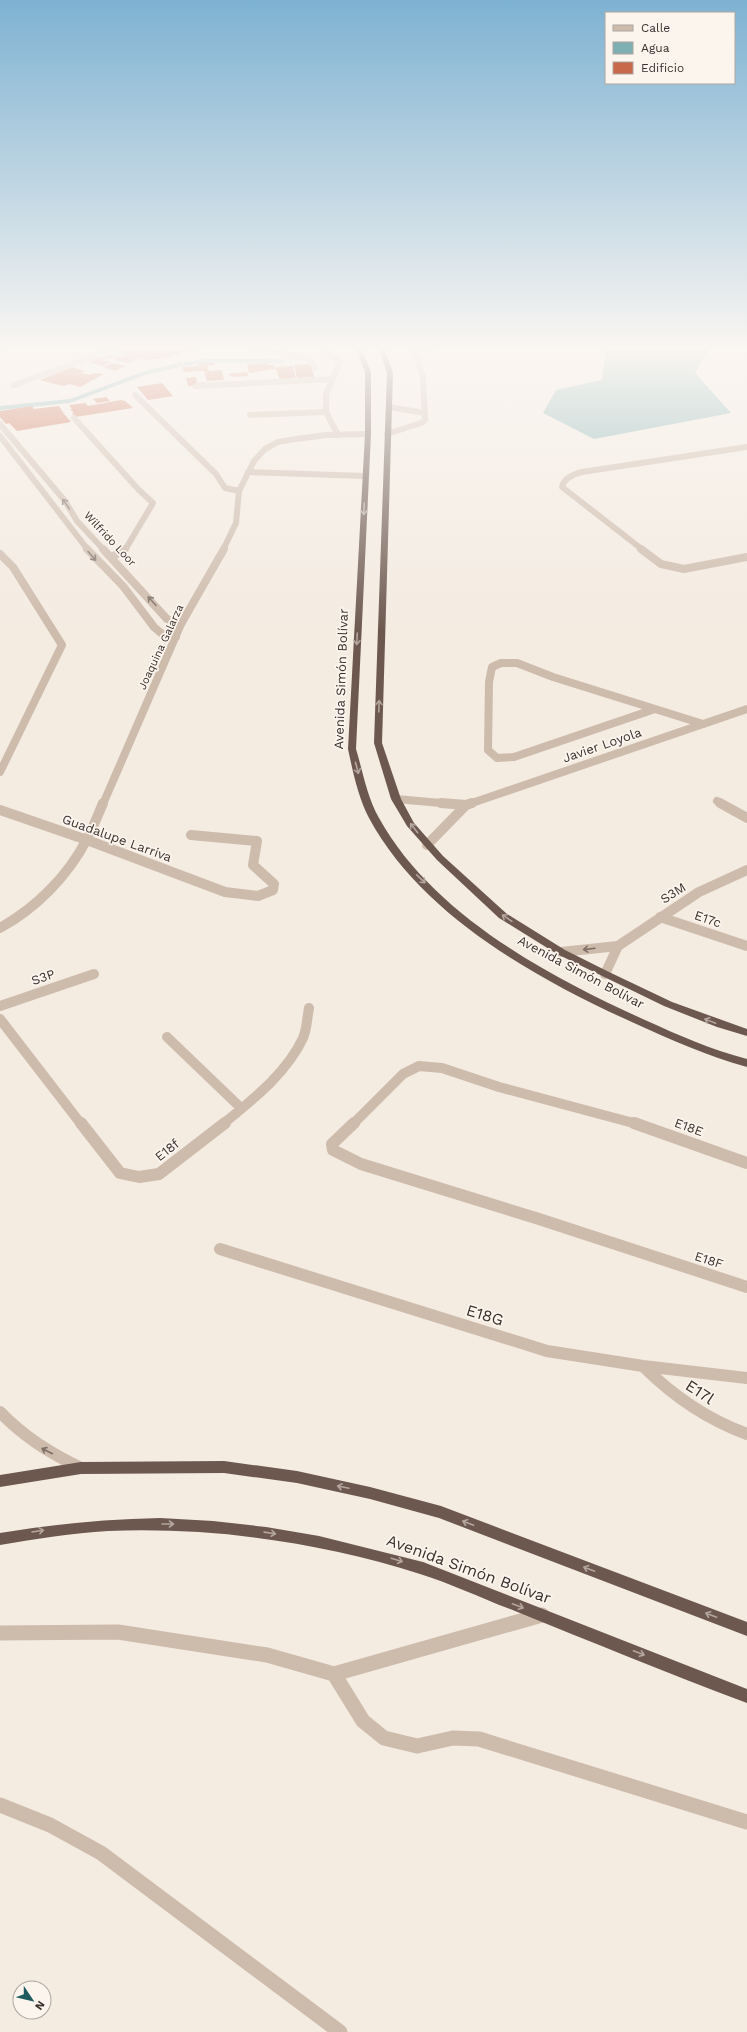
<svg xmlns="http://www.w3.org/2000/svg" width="747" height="2032" viewBox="0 0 747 2032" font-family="'Work Sans',sans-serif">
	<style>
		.water { fill: #7fb0b2 }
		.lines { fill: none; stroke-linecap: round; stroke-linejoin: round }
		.stream { stroke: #7fb0b2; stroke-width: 4 }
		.building { fill: #c8694b }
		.service-far2 { stroke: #cdbbac; stroke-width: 6 }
		.service-far1 { stroke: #cdbbac; stroke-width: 8 }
		.service { stroke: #cdbbac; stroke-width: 15 }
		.minor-far3 { stroke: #cdbbac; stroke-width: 6 }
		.minor-far2 { stroke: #cdbbac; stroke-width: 8 }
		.minor-far1 { stroke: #cdbbac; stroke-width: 10 }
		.minor { stroke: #cdbbac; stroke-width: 12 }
		.tertiary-far3 { stroke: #cdbbac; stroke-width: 6 }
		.tertiary-far2 { stroke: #cdbbac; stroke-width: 8 }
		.tertiary-far1 { stroke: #cdbbac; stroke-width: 10 }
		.tertiary { stroke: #cdbbac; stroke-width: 15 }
		.trunk { fill: #6c584f; fill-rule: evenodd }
		.oneway { stroke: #7d6f65 }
		.oneway2 { stroke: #b4a69e }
		.labels { text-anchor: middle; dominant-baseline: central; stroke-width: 3.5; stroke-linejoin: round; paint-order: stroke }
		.far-street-label { font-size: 11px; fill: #3b302b; stroke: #fbf5ee }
		.street-label { font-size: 13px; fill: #3b302b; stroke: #fbf5ee }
		.near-street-label { font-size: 16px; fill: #3b302b; stroke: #fbf5ee }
	</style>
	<rect width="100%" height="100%" fill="#f4ebe1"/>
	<path class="water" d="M 606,347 L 710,347 L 695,373 L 731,413 L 594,439 L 543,413 L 556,390 L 602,380 Z"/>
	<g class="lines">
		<path class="stream" d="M 0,408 L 70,401 L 145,373 L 179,365 L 205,361 L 282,361"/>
	</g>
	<path class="building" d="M 142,347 L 204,347 L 204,348 L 196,350 L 192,349 L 166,358 L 147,360 L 141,358 L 128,363 L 114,360 L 118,357 L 102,360 L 111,362 L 102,366 L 89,362 L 108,355 L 124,356 L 127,355 L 117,352 L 129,348 L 136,350 Z
		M 113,363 L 126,366 L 115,371 L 103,367 Z
		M 198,363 L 214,363 L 215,365 L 207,366 L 209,371 L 222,370 L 224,380 L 207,381 L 204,371 L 200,371 Z
		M 268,363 L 269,365 L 274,365 L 275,369 L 249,373 L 247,364 Z
		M 311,364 L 314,377 L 297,378 L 294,365 Z
		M 198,366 L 200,371 L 184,372 L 182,367 Z
		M 293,366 L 296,379 L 280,380 L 275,367 Z
		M 72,367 L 85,371 L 75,375 L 81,373 L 89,375 L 94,373 L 104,374 L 80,387 L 70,384 L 63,386 L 40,380 Z
		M 247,372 L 248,376 L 233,377 L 227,374 Z
		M 196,377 L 197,383 L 204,382 L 205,385 L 188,386 L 186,378 Z
		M 162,383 L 173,396 L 148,400 L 137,387 Z
		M 106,397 L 110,401 L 97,403 L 93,399 Z
		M 121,400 L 125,401 L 133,408 L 75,417 L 72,413 L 74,413 L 70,409 L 72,409 L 69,405 L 85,403 L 88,406 Z
		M 32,406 L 34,409 L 59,406 L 64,414 L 71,422 L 17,431 L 9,423 L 6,424 L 0,417 L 0,411 Z"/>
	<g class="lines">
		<path class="service-far2" d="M 643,550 L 562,487 C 564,478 574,474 582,472 L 747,447"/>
		<path class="service-far1" d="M 641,549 L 661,564 L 684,569 L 747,557
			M 655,709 L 514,757 L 497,758 L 488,750 L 489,682 L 492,667 L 501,663 L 517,663 L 553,677 L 703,724"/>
		<path class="service" d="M 0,1633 L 118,1632 L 267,1655 L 334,1674 L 363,1721 L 384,1738 L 417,1746 L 453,1738 L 479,1739 L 747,1822
			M 334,1674 L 542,1615"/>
		<path class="minor-far3" d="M 247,347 L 303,358 L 311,361 L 315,368
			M 0,349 L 5,347
			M 415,350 L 434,347
			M 14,385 L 119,347
			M 196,386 L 331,379
			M 135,395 L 216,474 L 225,488 L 239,491
			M 389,407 L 425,413
			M 250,415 L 326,412
			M 74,418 L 138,489 L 153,503 L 125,550
			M 0,424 L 65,501 L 77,521 L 104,550
			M 387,434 L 421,423 L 425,420 L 423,377 L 413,347
			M 0,436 L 88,550
			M 248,472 L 365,476"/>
		<path class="minor-far2" d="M 87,549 L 123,586 L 154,627 L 161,633 L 176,637
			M 103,549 L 167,619 L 181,624
			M 0,554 L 13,567 L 62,645 L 0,772
			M 112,557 L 125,549
			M 396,799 L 452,804
			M 717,801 L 722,804
			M 469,804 L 747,709"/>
		<path class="minor-far1" d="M 441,803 L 466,805 L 472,803
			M 720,803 L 747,818
			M 0,810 L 87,840 L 225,892 L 258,896 L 273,890 L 274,884 L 253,865 L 257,841 L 191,835
			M 427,845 L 466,805
			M 660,917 L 747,946
			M 561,952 L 618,946 L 699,892 L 747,870
			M 605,974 L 618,946
			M 0,1006 L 94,974
			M 0,1019 L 81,1124
			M 167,1037 L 241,1108
			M 223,1124 C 252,1100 287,1073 303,1038 C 307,1029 307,1018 309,1008
			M 353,1124 L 403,1074 L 419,1066 L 442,1068 L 499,1087 L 637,1124"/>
		<path class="minor" d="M 81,1123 L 120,1173 L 139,1177 L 159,1174 L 225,1123
			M 354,1123 L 332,1144 L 333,1150 L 361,1164 L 539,1219 L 747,1287
			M 634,1123 L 747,1163
			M 220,1249 L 547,1351 L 643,1366 L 747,1378
			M 643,1366 C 674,1397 706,1419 747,1434
			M 0,1412 C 24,1437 50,1453 81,1468"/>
		<path class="tertiary-far3" d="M 318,347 L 340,362 L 326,394 L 326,412 L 338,435
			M 223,550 L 236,523 L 239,491 L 254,461 L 265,449 L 278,442 L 296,439 L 326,435 L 368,434"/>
		<path class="tertiary-far2" d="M 103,804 L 181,624 L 224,549"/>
		<path class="tertiary-far1" d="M 0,928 C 36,908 68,876 87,839 C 93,828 98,815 103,803"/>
		<path class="tertiary" d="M 0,1805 L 50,1825 L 101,1853 L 340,2032"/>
		<path class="trunk" d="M 355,347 L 361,347 L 371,372 L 371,434 L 356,749 C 363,772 367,797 379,818 C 432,914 549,977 645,1020 C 678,1035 712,1050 747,1059 L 747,1067 C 708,1056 671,1040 634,1023 C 537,979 422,916 369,818 C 358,797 353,772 348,749 L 365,434 L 365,372 Z
			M 378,347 L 384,347 L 393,373 L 382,743 L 401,799 L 414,823 L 443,856 L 507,914 L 565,950 L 609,972 L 672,1002 L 747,1029 L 747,1036 L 717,1027 L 664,1006 L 557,954 L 499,918 L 437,860 L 407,826 L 391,799 L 374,743 L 387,373 Z
			M 224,1461 L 297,1471 L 370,1487 L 441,1506 L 747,1622 L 747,1636 L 439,1518 L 370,1499 L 297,1483 L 224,1473 L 81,1474 L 0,1487 L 0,1475 L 81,1462 Z
			M 160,1518 L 213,1521 L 266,1527 L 319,1536 L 423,1562 L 747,1689 L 747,1703 C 669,1674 592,1642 515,1611 C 483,1599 452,1584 420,1574 C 321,1542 213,1527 108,1531 C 72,1533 36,1539 0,1545 L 0,1533 C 54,1524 106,1519 160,1518 Z"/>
	</g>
	<defs><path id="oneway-shaft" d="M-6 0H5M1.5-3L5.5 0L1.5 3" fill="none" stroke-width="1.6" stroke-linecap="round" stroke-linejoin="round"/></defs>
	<g class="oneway">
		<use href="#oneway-shaft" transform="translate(66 504) rotate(-125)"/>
		<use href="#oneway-shaft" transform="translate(92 556) rotate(49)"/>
		<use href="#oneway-shaft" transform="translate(152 601) rotate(-132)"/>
		<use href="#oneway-shaft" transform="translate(589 949) rotate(173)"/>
		<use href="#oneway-shaft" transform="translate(47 1451) rotate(-153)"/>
	</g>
	<g class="oneway2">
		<use href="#oneway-shaft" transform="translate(364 509) rotate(93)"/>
		<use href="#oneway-shaft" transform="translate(357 639) rotate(93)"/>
		<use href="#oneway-shaft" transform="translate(379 706) rotate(-88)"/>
		<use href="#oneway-shaft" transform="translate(357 768) rotate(75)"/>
		<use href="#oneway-shaft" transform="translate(414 828) rotate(-128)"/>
		<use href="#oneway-shaft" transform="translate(421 879) rotate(43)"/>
		<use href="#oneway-shaft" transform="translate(507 918) rotate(-146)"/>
		<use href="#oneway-shaft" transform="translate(710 1021) rotate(-158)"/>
		<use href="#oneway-shaft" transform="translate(343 1487) rotate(-168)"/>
		<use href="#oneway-shaft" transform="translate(468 1523) rotate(-159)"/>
		<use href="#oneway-shaft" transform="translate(168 1524)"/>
		<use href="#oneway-shaft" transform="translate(38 1531) rotate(-9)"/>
		<use href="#oneway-shaft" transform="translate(270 1533) rotate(8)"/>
		<use href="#oneway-shaft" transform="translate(397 1560) rotate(17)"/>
		<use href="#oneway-shaft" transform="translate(589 1569) rotate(-159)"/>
		<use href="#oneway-shaft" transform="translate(518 1606) rotate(21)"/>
		<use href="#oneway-shaft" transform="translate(711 1615) rotate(-159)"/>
		<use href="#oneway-shaft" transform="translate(639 1653) rotate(21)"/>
	</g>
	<linearGradient id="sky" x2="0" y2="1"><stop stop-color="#7eb2d2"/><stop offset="0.55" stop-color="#faf6f2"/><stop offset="1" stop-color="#faf6f2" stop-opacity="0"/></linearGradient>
	<rect width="747" height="632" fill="url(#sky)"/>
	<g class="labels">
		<g class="far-street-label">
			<text transform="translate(110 539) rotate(47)">Wilfrido Loor</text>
			<text transform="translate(161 647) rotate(-65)">Joaquina Galarza</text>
		</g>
		<g class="street-label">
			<text transform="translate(341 679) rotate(-88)">Avenida Simón Bolívar</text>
			<text transform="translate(602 745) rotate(-19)">Javier Loyola</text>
			<text transform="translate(117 838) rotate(20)">Guadalupe Larriva</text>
			<text transform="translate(673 893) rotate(-32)">S3M</text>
			<text transform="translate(708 919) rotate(19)">E17c</text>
			<text transform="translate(581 972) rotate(28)">Avenida Simón Bolívar</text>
			<text transform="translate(43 977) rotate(-19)">S3P</text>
			<text transform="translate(689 1127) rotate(20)">E18E</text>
			<text transform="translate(167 1150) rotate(-39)">E18f</text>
			<text transform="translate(709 1260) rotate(18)">E18F</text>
		</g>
		<g class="near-street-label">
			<text transform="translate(485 1315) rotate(17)">E18G</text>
			<text transform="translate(700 1392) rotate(33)">E17l</text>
			<text transform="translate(469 1569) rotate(20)">Avenida Simón Bolívar</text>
		</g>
	</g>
	<rect x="605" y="12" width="130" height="72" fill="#fbf5ee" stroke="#aea6a0"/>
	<rect x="613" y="25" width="20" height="6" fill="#cdbbac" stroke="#aea6a0"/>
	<text x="641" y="32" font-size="12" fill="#3b302b">Calle</text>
	<rect x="613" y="42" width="20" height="12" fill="#7fb0b2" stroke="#aea6a0"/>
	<text x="641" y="52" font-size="12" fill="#3b302b">Agua</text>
	<rect x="613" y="62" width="20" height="12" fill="#c8694b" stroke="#aea6a0"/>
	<text x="641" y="72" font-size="12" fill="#3b302b">Edificio</text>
	<g transform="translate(32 2000) rotate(125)"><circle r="19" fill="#fbf5ee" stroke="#aea6a0"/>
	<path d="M0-3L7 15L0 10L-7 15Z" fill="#1f5a5e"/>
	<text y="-6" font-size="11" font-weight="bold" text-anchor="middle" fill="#3b302b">N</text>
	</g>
</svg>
